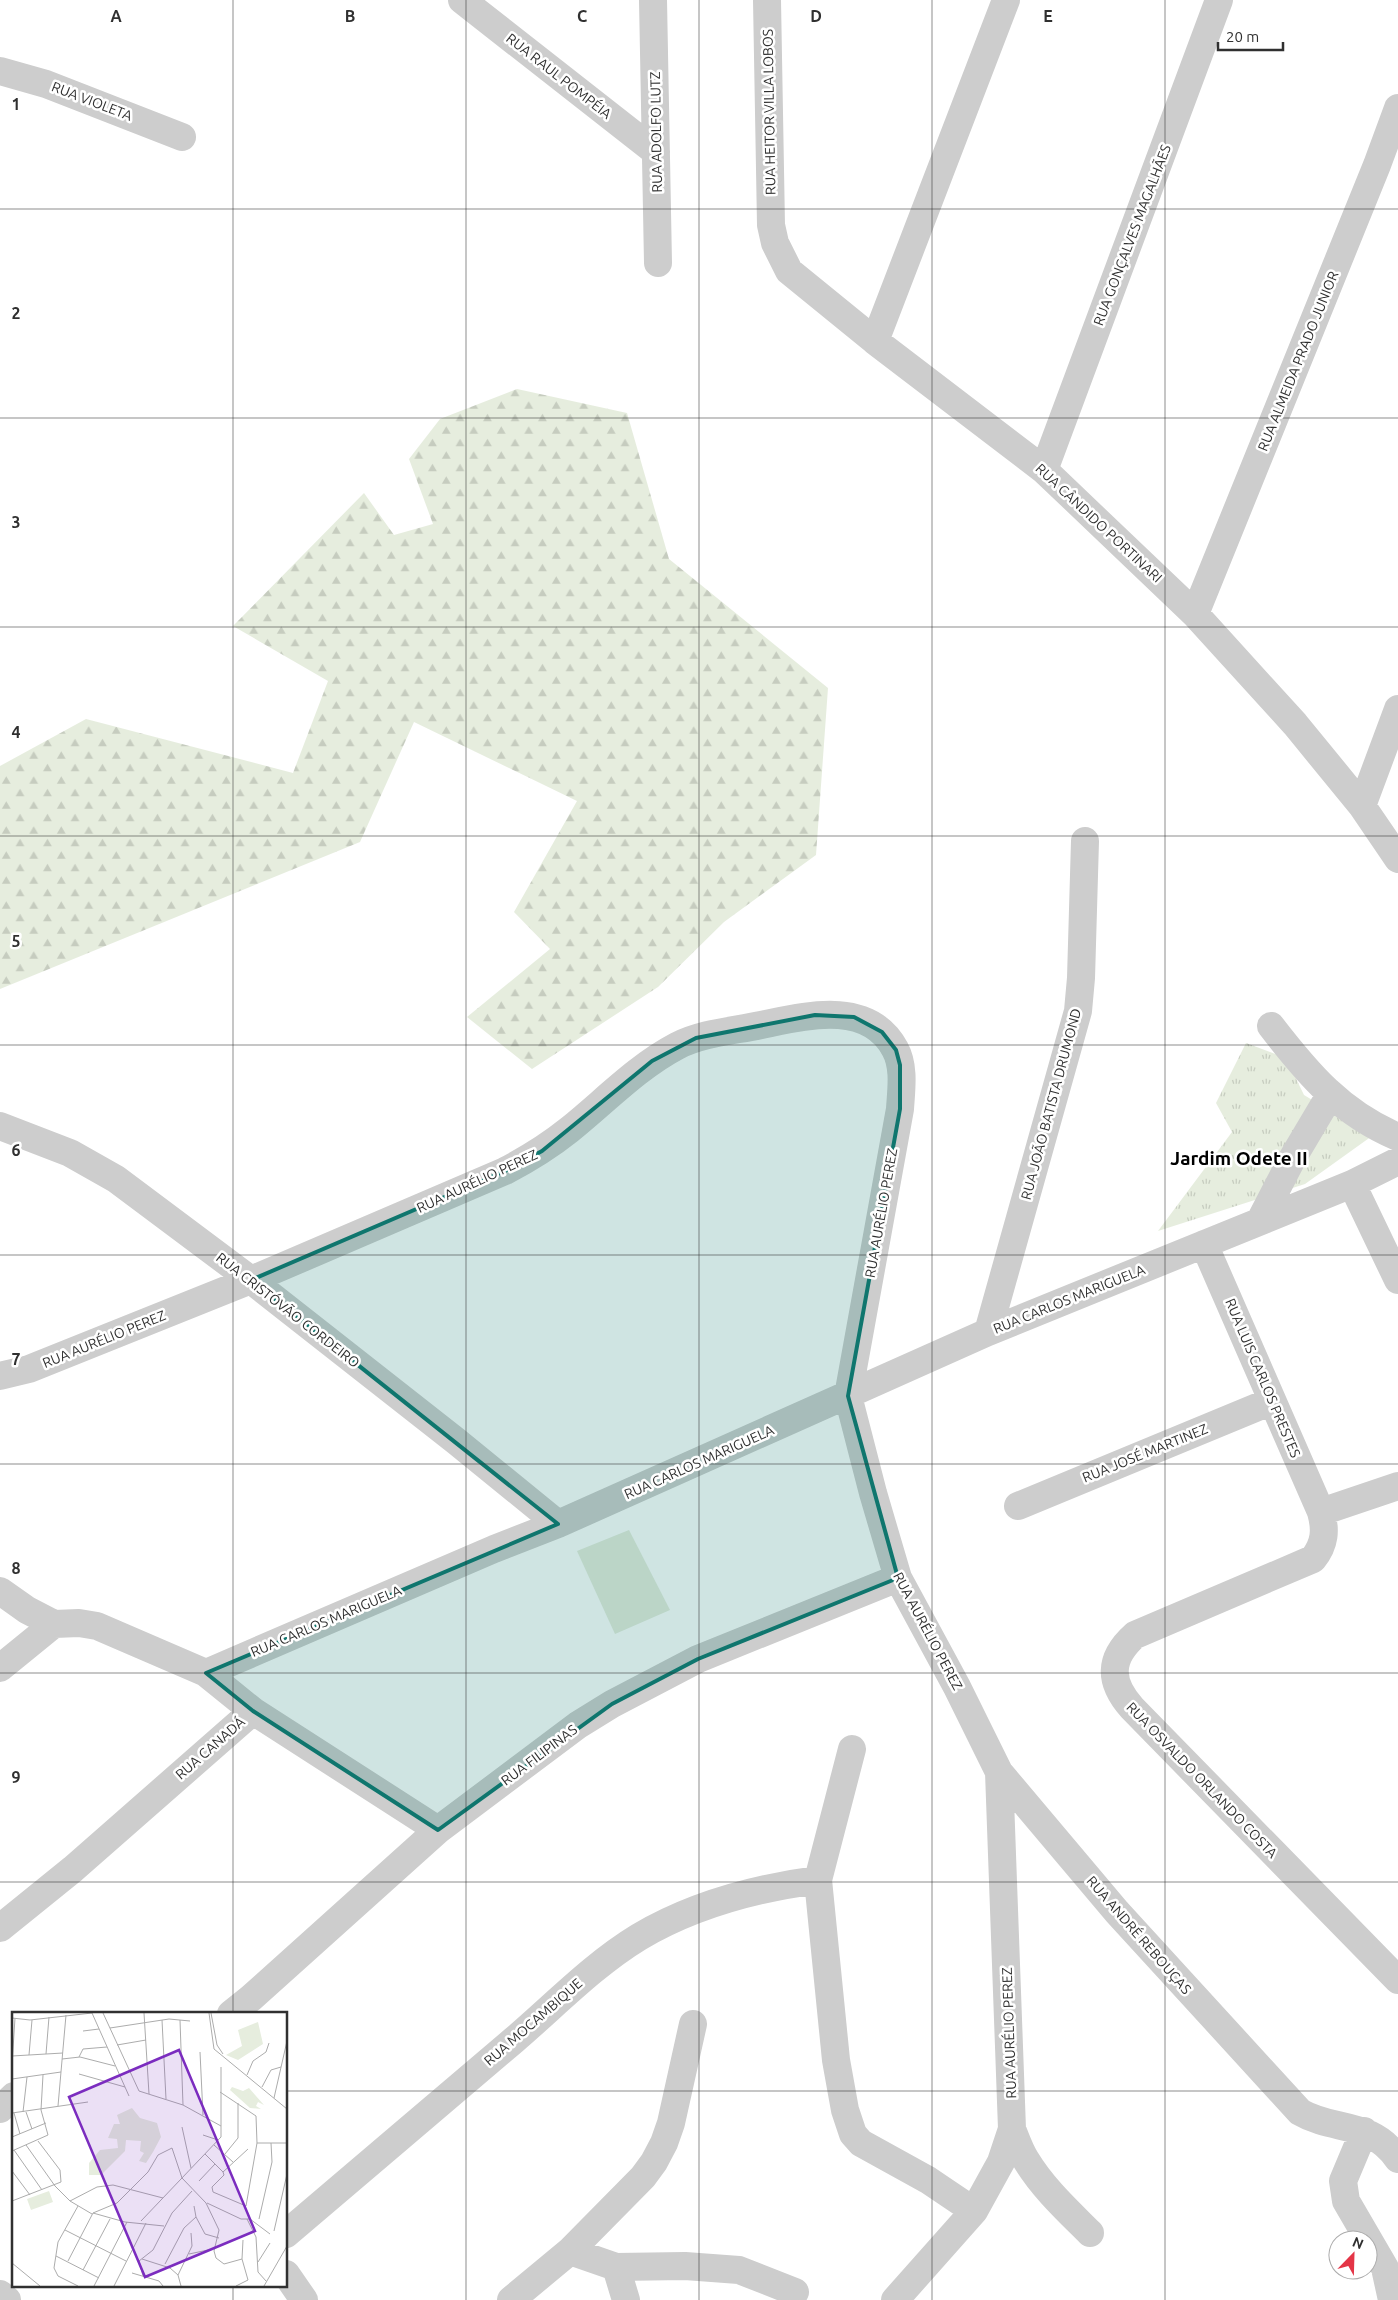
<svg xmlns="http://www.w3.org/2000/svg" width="1398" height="2300" viewBox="0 0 1398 2300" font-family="Ubuntu,sans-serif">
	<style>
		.grass { fill: url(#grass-tufts) }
		.forest { fill: url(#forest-firs) }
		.garden { fill: #e6edde }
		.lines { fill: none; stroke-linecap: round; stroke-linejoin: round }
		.minor { stroke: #cdcdcd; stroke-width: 28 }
		.marked { fill: #0f766e; fill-opacity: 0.2; stroke: #0f766e; stroke-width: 4; stroke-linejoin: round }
		.grid { fill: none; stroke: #303030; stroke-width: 1; stroke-opacity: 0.55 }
		.labels { text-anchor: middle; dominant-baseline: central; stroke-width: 5; stroke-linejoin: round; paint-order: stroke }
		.street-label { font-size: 14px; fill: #303030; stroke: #fff }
		.district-label { font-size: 19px; font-weight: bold; fill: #000; stroke: #fff }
		.inset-road { fill: none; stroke: #acacac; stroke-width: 1 }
		.view { fill: #7b2cbf; fill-opacity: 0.15; stroke: #7b2cbf; stroke-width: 2.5 }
		.inset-edge { fill: none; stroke: #303030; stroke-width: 2.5 }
		.grid-label { font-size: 16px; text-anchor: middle; font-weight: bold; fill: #303030; stroke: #fff; stroke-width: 5; stroke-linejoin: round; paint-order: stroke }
	</style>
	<defs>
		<pattern id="grass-tufts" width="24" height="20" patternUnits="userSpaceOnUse" patternTransform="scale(1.25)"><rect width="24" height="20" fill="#e6edde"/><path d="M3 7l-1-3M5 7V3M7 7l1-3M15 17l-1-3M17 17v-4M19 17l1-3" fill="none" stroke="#c6ccbf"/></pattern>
		<pattern id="forest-firs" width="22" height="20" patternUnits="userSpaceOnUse" patternTransform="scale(1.25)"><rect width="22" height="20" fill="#e6edde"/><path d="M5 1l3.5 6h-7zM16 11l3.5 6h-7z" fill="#c6ccbf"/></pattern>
	</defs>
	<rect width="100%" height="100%" fill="#fff"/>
	<path class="grass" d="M 1246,1043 L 1286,1058 L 1304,1095 L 1372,1136 L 1305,1184 L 1158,1231 L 1232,1132 L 1216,1103 Z"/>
	<path class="forest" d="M 517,389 L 627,413 L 669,559 L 828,688 L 816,855 L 724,922 L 658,987 L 532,1069 L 467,1017 L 550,949 L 514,912 L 577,801 L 414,722 L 360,842 L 0,989 L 0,766 L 86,719 L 293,773 L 328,681 L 233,626 L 364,493 L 394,535 L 433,524 L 409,459 L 440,419 Z"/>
	<path class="garden" d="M 629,1530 L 670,1610 L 615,1634 L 577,1551 Z"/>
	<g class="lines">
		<path class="minor" d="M 462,0 L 656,152
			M 653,0 L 658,263
			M 767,0 L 771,225 L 775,243 L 789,271 L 875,341 L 1044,470 L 1195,614 L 1295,724 L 1362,806 L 1398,859
			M 0,71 L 46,84 L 182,137
			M 875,341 L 1006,0
			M 1044,470 L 1219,0
			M 1195,614 L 1377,165 L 1398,108
			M 1362,806 L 1398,709
			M 1271,1026 C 1308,1074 1341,1113 1398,1137
			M 0,1126 L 70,1153 L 116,1179 L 251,1280 L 456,1441 L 558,1524
			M 1352,1184 L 1398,1280
			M 1261,1219 L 1292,1159 L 1330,1095
			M 1204,1244 L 1321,1512 C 1326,1530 1325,1544 1313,1559 L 1135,1635 C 1108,1659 1109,1682 1132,1708 L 1398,1980
			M 988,1332 L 1078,1011 L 1081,978 L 1085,841
			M 0,1376 L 29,1369 L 251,1280 L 505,1171 C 528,1159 549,1146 569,1130 C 604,1102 637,1067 677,1046 C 702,1033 733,1031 761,1025 C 805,1016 868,999 895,1049 C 905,1067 901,1091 900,1109 L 848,1396 L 873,1493 L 898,1578 L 957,1687 L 999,1772 L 1012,2129 L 1001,2162 L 974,2211 L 895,2300
			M 1018,1506 L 1272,1401
			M 1321,1512 L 1398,1486
			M 0,1591 L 27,1610 L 54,1624 L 79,1623 L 97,1626 L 206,1673 L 253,1711 L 438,1830
			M 0,1668 L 54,1624
			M 206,1673 L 494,1549 L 558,1524 L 988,1332 L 1352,1184 L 1398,1161
			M 852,1749 L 818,1880 L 836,2060 L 845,2110 L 853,2134 L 861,2143 L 928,2180 L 974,2211
			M 999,1772 L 1117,1912 L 1300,2112 C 1334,2132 1371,2120 1398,2159
			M 0,1928 L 73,1869 L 253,1711
			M 231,2014 L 251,1998 L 438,1830 L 578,1725 L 612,1704 L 698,1659 L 898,1578
			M 0,2109 L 14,2096
			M 1012,2129 C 1016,2139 1020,2151 1026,2160 C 1043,2188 1067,2210 1090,2233
			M 1364,2131 L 1343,2181 L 1346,2201 L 1385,2268 L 1392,2300
			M 286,2234 C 362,2169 438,2105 514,2040 C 555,2005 593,1965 639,1937 C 693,1905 757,1888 818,1880
			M 570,2251 L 616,2267 L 685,2266 L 739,2270 L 795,2292
			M 616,2267 L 626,2300
			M 286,2274 L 304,2300
			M 0,2294 L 7,2300
			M 511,2300 L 570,2251 L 643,2177 L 654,2162 L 664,2143 L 671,2123 L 693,2024"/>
	</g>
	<path class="marked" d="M 815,1015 L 854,1017 L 882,1032 L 896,1050 L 900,1065 L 900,1109 L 848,1396 L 898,1578 L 698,1659 L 612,1704 L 438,1830 L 253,1711 L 206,1673 L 558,1524 L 251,1280 L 505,1171 L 542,1151 L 652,1061 L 696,1038 Z"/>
	<path class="grid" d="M 233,0 L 233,2014M 466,0 L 466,2300M 699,0 L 699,2300M 932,0 L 932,2300M 1165,0 L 1165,2300M 0,209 L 1398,209M 0,418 L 1398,418M 0,627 L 1398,627M 0,836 L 1398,836M 0,1045 L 1398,1045M 0,1255 L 1398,1255M 0,1464 L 1398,1464M 0,1673 L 1398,1673M 0,1882 L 1398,1882M 0,2091 L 14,2091M 286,2091 L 1398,2091M 233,2286 L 233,2300"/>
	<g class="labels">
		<g class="street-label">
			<text transform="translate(559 76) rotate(38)">RUA RAUL POMPÉIA</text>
			<text transform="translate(92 101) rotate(21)">RUA VIOLETA</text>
			<text transform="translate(769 112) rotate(-91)">RUA HEITOR VILLA LOBOS</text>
			<text transform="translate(656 132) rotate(-91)">RUA ADOLFO LUTZ</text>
			<text transform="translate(1132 235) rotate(-69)">RUA GONÇALVES MAGALHÃES</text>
			<text transform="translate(1298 361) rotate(-68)">RUA ALMEIDA PRADO JUNIOR</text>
			<text transform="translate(1099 523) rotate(43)">RUA CÂNDIDO PORTINARI</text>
			<text transform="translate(1051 1104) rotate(-75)">RUA JOÃO BATISTA DRUMOND</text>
			<text transform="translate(477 1181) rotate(-25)">RUA AURÉLIO PEREZ</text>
			<text transform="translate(881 1213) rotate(-80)">RUA AURÉLIO PEREZ</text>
			<text transform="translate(1069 1299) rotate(-22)">RUA CARLOS MARIGUELA</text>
			<text transform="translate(288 1310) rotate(38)">RUA CRISTÓVÃO CORDEIRO</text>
			<text transform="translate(104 1339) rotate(-22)">RUA AURÉLIO PEREZ</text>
			<text transform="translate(1263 1378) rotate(67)">RUA LUIS CARLOS PRESTES</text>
			<text transform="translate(1145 1453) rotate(-22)">RUA JOSÉ MARTINEZ</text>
			<text transform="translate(699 1462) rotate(-24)">RUA CARLOS MARIGUELA</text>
			<text transform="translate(326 1621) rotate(-23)">RUA CARLOS MARIGUELA</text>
			<text transform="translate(928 1631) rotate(62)">RUA AURÉLIO PEREZ</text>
			<text transform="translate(210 1748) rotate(-41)">RUA CANADÁ</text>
			<text transform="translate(539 1755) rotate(-37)">RUA FILIPINAS</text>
			<text transform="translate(1202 1780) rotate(46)">RUA OSVALDO ORLANDO COSTA</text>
			<text transform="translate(1139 1935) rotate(49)">RUA ANDRÉ REBOUÇAS</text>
			<text transform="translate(533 2022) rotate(-41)">RUA MOCAMBIQUE</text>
			<text transform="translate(1009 2033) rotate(-92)">RUA AURÉLIO PEREZ</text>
		</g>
		<g class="district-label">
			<text x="1239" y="1158">Jardim Odete II</text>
		</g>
	</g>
	<g transform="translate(12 2012)">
		<rect width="275" height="275" fill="#fff"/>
		<path d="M 246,10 L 251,32 L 226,48 L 214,43 L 230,34 L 226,18 ZM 220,75 L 231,79 L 237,76 L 252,93 L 246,90 L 244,94 L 249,97 L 238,96 L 218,78 ZM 120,96 L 128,106 L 145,111 L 149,125 L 141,140 L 134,151 L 127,149 L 132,141 L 128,139 L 129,129 L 114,128 L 113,139 L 89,163 L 77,163 L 77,151 L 88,138 L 106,136 L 105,127 L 96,126 L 102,112 L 108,112 L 105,103 Z" fill="#e6edde"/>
		<path d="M 37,179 L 41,190 L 19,198 L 15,187 Z" fill="#e6edde"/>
		<path class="inset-road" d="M 80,1 L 117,84M 91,1 L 127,79 L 171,93 L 209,114M 132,1 L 137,82M 197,1 L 202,37 L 275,97M 199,1 L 205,33 L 211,42M 0,6 L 18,8 L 80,1M 150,8 L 154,87M 168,8 L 171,93M 98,16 L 157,7 L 178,9M 71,19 L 87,17M 105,33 L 134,28M 188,40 L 191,103M 34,42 L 37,5M 17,43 L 20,8M 0,44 L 51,41M 67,45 L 71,37 L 95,35M 50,47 L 68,45 L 103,54M 0,53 L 3,6M 67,62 L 113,75M 235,63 L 241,49 L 254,40 L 257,31M 0,67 L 49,60M 250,75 L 259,58 L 269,55M 208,80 L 244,104 L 245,131 L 234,194 L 201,180 L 200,175 L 212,163 L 211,160M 262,86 L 275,29M 46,94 L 54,3M 11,100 L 15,65M 14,100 L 20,117M 0,101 L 76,90M 2,101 L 8,122M 170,115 L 179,156M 191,123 L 206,128M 0,125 L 34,111M 245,131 L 275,131M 14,133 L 43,174 L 58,189 L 80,202M 202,133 L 221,150M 2,138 L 30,178M 0,139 L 36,123 L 29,98 L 31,63M 193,142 L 211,160M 213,142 L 226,126 L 226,91M 0,159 L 18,183M 211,160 L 236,137M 187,169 L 203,152M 0,189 L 49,170 L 48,158 L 26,129M 58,189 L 85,175 L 101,173 L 151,186M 195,191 L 229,207 L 238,207 L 258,222M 66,194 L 46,230 L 42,256 L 46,264 L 66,274M 182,194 L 184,205 L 193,222 L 207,226M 81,201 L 105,191 L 136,160 L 146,143 L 160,136 L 170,166 L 194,191 L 207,218 L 202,239 L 204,246 L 212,252 L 230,247M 81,201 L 113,210 L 152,214M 235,207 L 244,225 L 246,260 L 254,269M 247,207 L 260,150 L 259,131M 129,209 L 209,125 L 209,55M 53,218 L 114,249M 262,219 L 275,162M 177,242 L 196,238M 44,244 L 87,266M 130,247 L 158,256 L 166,263 L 169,274M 56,249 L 81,201M 246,250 L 258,231M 0,251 L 28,274M 153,252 L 172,216 L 184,205M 71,258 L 98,207M 120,261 L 147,269 L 151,274M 166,263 L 180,234 L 179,221M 131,264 L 127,249 L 141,238 L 160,201 L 180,179M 82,274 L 115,210M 102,274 L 134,211M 224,274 L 236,268 L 230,247 L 231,228M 252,274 L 275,234"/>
		<path class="view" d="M 167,38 L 243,219 L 133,265 L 57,85 Z"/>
		<rect width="275" height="275" class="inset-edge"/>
	</g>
	<g class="grid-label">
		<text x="116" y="22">A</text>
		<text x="350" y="22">B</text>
		<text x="582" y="22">C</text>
		<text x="816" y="22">D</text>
		<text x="1048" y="22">E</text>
		<text x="16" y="110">1</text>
		<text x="16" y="319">2</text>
		<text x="16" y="528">3</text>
		<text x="16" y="738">4</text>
		<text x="16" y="947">5</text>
		<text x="16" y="1156">6</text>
		<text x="16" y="1365">7</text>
		<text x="16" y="1574">8</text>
		<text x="16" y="1783">9</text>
	</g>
	<g transform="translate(1353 2255) rotate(23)"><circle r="24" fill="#ffffff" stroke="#acacac"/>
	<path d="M0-4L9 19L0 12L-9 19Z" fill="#e43547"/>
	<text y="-8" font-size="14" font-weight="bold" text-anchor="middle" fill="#303030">N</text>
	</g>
	<path d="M1218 42v8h65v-8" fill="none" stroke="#303030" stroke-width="2.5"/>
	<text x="1226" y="42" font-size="15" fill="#303030" stroke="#ffffff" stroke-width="4" paint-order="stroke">20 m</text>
</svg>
